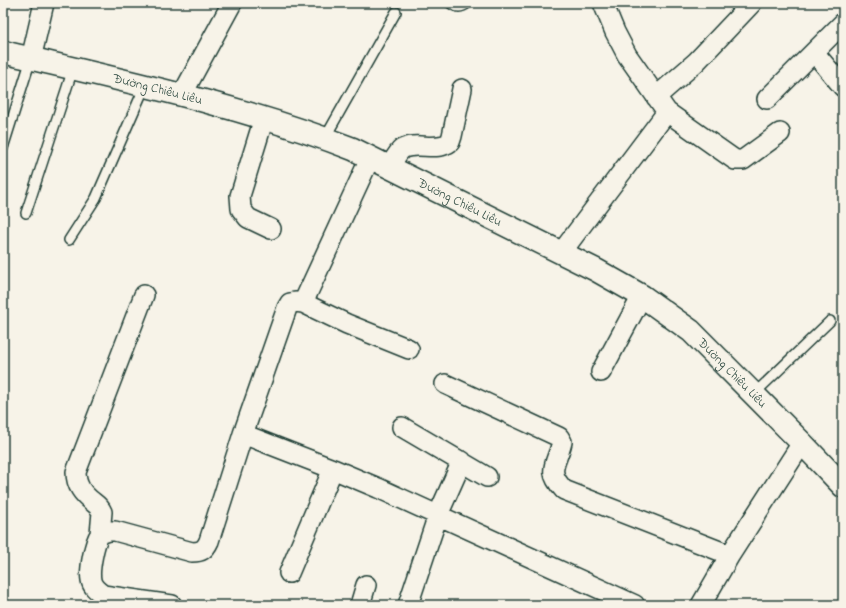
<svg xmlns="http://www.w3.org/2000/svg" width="846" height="608" viewBox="0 0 846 608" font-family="'Indie Flower',sans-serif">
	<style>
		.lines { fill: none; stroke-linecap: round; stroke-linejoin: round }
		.lane-casing { stroke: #1f3d34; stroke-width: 12 }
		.street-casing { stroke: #1f3d34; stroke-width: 22 }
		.secondary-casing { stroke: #1f3d34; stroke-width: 25 }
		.lane { stroke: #f7f3e8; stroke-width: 9 }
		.street { stroke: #f7f3e8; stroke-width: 19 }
		.secondary { stroke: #f7f3e8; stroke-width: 22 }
		.labels { text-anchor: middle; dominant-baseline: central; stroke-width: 3; stroke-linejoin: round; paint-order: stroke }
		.street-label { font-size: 13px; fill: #1f3d34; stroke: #f7f3e8 }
	</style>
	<rect width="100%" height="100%" fill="#f7f3e8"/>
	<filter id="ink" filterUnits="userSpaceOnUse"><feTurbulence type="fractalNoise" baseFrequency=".025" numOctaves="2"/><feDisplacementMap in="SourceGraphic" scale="8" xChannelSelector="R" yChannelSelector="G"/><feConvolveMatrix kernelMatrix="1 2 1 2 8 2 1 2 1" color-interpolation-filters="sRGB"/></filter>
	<g filter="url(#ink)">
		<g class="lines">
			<g class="lane-casing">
				<path id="lane" d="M 450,3 C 456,8 462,8 468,3
					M 325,138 L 396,12
					M 3,148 L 31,59
					M 26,213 L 73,69
					M 69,240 L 96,198 L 145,86
					M 754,394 L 830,321"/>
			</g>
			<g class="street-casing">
				<path id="street" d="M 603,3 L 615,32 L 627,55 L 667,112 L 735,160 L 743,160 L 780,133
					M 814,52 L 843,87
					M 31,59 L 44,3
					M 182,95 L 232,3
					M 656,97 L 696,62 L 752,3
					M 767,99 L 843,23
					M 264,118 L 240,196 L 241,209 L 248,218 L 271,229
					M 389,168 C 393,162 397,153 402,149 C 416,141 437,152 450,142 L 452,136 L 462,89
					M 561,253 L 667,112
					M 303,303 L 370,158
					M 409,349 L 347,324 L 303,303 L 295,302 L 290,303 L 287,308 L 243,434 L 333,469 L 378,488 L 635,605
					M 601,372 L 642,296
					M 445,384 L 559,437 L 562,442 C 557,464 545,470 564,490 L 730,555 L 802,443
					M 402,427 L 487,477
					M 100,534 L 102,512 C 100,507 97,505 93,502 C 83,494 76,486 76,472 L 144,295
					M 289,573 L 333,469
					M 172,605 L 103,595 C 98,591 92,587 91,580 C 89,570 94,543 100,534 L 109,531 L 115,531 L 192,552 C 201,552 205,550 209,541 L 243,434
					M 360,605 L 366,585
					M 408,605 L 438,515 L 462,461
					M 701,605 L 730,555"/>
			</g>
			<g class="secondary-casing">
				<g id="secondary">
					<path id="s1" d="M 3,52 C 121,80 240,105 353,149 L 596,270 L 642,296 L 691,331 L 802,443 L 843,486"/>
				</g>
			</g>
			<use href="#lane" class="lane"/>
			<use href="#street" class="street"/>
			<use href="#secondary" class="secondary"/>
		</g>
	</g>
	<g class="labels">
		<g class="street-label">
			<text stroke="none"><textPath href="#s1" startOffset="159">Đường Chiêu Liêu</textPath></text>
			<text stroke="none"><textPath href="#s1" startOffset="483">Đường Chiêu Liêu</textPath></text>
			<text stroke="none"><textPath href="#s1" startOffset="807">Đường Chiêu Liêu</textPath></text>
		</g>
	</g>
	<rect width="846" height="608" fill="none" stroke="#f7f3e8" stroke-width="16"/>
	<rect x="8" y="8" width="830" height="592" fill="none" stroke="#1f3d34" stroke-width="1.5" filter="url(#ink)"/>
</svg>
